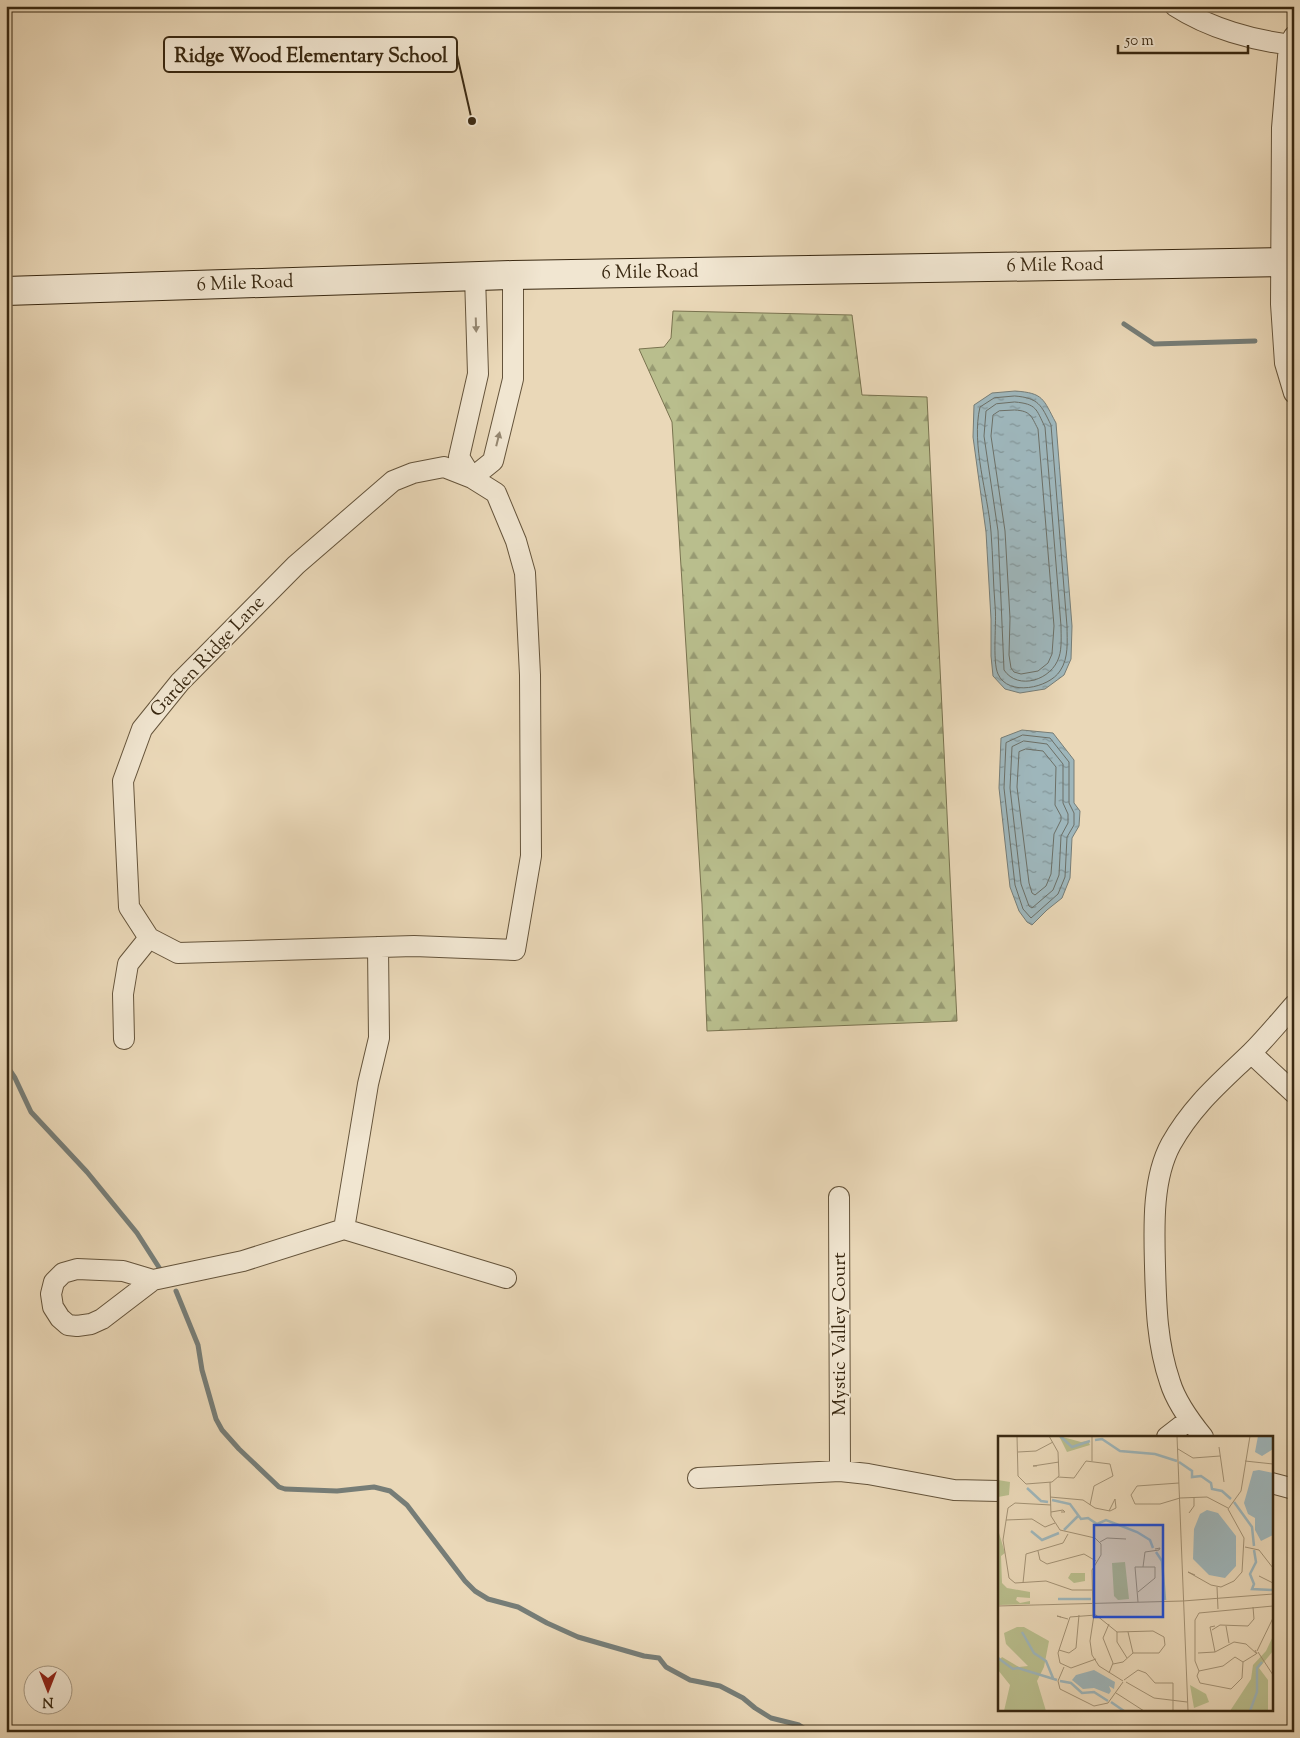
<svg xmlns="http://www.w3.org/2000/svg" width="1300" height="1738" viewBox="0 0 1300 1738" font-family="'Sorts Mill Goudy',serif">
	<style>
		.forest { fill: url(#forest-firs); stroke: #79734f }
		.water { fill: url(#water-ripples); stroke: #767d77 }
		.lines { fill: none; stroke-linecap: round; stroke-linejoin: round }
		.shore { stroke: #6c6f66; stroke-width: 1 }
		.stream { stroke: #767d77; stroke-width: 5 }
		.street-casing { stroke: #65543b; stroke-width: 22 }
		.secondary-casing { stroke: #392811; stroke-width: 30 }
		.street { stroke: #f1e6d1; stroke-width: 20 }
		.secondary { stroke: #f1e6d1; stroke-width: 28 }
		.oneway { fill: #958771 }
		.labels { text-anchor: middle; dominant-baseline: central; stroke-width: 4; stroke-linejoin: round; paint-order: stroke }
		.street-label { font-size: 19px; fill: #392811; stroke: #f1e6d1 }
		.inset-river { fill: none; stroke: #9eb6bb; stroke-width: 2.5 }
		.inset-road { fill: none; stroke: #a39275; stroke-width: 1 }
		.view { fill: #1d4ed8; fill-opacity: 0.15; stroke: #1d4ed8; stroke-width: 2.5 }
		.inset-edge { fill: none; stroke: #392811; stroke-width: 2.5 }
		.leader { fill: none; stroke: #392811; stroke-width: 2 }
		.callout-dot { fill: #392811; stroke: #f1e6d1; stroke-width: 2 }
		.callout { fill: #f1e6d1; stroke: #392811; stroke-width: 2 }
		.callout-label { font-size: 20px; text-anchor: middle; font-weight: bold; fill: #392811 }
	</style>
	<defs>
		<pattern id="forest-firs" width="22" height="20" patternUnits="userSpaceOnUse" patternTransform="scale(1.25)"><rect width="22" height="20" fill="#b9be8d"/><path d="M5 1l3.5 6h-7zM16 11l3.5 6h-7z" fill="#979a72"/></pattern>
		<pattern id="water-ripples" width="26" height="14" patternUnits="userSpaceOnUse" patternTransform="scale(1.25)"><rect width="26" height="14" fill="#9eb6bb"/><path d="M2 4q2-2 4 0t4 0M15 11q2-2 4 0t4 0" fill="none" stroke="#829497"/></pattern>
	</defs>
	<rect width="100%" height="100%" fill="#ead8b8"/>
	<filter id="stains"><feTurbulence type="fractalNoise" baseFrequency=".004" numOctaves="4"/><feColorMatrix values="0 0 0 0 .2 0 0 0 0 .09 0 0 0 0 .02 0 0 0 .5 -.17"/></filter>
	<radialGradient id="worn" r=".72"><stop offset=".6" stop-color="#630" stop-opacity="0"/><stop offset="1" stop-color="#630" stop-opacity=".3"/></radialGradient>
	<path class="forest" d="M 673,311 L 852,315 L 862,395 L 927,397 L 957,1021 L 707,1031 L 702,904 L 672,422 L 639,349 L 664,347 L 671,338 Z"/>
	<path class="water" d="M 1015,391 C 1044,393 1043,399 1056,423 L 1072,626 L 1071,659 L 1064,675 L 1045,689 L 1020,693 L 1005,689 L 993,676 L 991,656 L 991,619 L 986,532 L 973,437 L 974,405 L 992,393 Z
		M 1022,730 L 1053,733 L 1074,760 L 1074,803 L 1080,811 L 1079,826 L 1072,838 L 1070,878 L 1062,898 L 1047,910 L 1032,925 L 1027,922 L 1019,911 L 1010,887 L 999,788 L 1001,738 Z"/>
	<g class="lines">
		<path class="shore" d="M 1015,396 C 1039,398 1041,405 1051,425 L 1067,626 C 1067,641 1069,658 1060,671 C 1049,688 1008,697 998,674 C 992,661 997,621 995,605 C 993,581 993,557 991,532 C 988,494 971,445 980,407 L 994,398 Z
			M 1015,402 C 1037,404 1036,409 1045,427 L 1061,626 C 1061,636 1062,648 1059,657 C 1052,680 1018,691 1004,670 L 998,531 L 984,436 L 986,411 L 996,404 Z
			M 1015,410 C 1031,411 1031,416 1038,429 L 1054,626 L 1052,654 L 1048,663 L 1038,671 L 1021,674 L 1014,672 L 1011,668 L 1009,655 L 1010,618 L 1005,531 L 991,436 L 993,415 L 999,411 Z
			M 1023,735 L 1050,738 L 1069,762 L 1069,803 L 1074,813 L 1074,825 L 1067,837 L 1065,877 L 1058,894 L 1031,918 L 1023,909 L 1015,885 L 1004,788 L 1006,743 Z
			M 1024,741 L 1047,744 L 1063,764 L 1063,803 L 1068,814 L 1068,823 L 1061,836 L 1059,875 L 1053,890 L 1032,908 L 1029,906 L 1021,884 L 1010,788 L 1012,747 Z
			M 1026,749 L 1043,751 L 1056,767 L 1055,805 L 1061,816 L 1061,820 L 1054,834 L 1051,874 L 1046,886 L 1035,895 L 1032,893 L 1029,883 L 1017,787 L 1019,752 Z"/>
		<path class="stream" d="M 1124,324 L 1154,344 L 1255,341
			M 6,1052 L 9,1069 L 15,1078 L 31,1112 L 87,1172 L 137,1233 L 160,1269
			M 176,1291 L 198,1345 L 202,1370 L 216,1419 L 222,1430 L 239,1449 L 279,1487 L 285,1489 L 337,1491 L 374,1487 L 390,1491 L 407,1505 L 465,1581 L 475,1591 L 488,1599 L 518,1607 L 547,1623 L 578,1637 L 644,1656 L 659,1658 L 666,1667 L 690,1680 L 720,1686 L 743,1698 L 755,1708 L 771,1718 L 799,1725 L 810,1732"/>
		<g class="street-casing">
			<path id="street" d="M 1175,6 C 1209,28 1254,41 1294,45
				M 1294,36 L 1289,45 L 1282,128 L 1281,304 L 1285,363 L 1294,393
				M 472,478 L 444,467 L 413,473 L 393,481 L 296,565 L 180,682 L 142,729 L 123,781 L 129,907 L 149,938 L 178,953 L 414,946 L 515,950 L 531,856 L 530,675 L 525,573 L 516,541 L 496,493 L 472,478 L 459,457 L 478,374 L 475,276
				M 472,478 L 493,461 L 513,379 L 513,275
				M 124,1039 L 123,994 L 128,964 L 149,938
				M 1251,1053 L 1294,1093
				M 839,1197 L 840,1471
				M 344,1229 L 506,1278
				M 153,1280 L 102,1319 L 91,1324 L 77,1326 L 68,1325 L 60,1318 L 53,1307 L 51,1294 L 54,1282 L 63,1273 L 77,1269 L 123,1271 L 153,1280 L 243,1261 L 344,1229 L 368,1084 L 379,1038 L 378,947
				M 1167,1437 L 1189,1420
				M 1203,1437 C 1190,1421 1176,1402 1170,1382 C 1157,1344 1156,1306 1155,1266 C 1154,1227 1152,1179 1171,1144 C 1193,1105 1220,1083 1251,1053 C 1266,1038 1280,1021 1294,1005
				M 698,1478 L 840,1471 L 868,1474 L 954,1490 L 999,1491
				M 1271,1483 L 1294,1489"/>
		</g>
		<g class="secondary-casing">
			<path id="secondary" d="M 6,291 L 513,275 L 1294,262"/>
		</g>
		<use href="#street" class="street"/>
		<use href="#secondary" class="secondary"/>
	</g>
	<defs><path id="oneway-solid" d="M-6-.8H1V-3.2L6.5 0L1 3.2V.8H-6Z" transform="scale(1.25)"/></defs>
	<g class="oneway">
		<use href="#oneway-solid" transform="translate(476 325) rotate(88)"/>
		<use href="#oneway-solid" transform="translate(498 439) rotate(-76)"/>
	</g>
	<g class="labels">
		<g class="street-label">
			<text transform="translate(1055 266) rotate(-1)">6 Mile Road</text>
			<text transform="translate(650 273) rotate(-1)">6 Mile Road</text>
			<text transform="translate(245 284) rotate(-2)">6 Mile Road</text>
			<text transform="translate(208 657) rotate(-47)">Garden Ridge Lane</text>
			<text transform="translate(840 1334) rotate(-90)">Mystic Valley Court</text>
		</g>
	</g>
	<g transform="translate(998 1436)">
		<rect width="275" height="275" fill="#ead8b8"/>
		<path d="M 61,0 L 83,6 L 90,5 L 92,9 L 69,16 ZM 0,44 L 12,46 L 11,59 L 0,61 L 1,97 L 7,117 L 3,120 L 4,147 L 9,152 L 32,156 L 32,162 L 19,161 L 18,164 L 22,167 L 32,165 L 32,168 L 0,169 ZM 127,126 L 131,163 L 120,164 L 116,160 L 114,127 ZM 73,137 L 87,137 L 87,145 L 76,147 L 70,142 Z" fill="#b9be8d"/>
		<path d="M 19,191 L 26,191 L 51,205 L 46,231 L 39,245 L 48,275 L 6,275 L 12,249 L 0,234 L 0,226 L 4,221 L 21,231 L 30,230 L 8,208 L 6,197 ZM 192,249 L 208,258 L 211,266 L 196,272 Z" fill="#b9be8d"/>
		<path d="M 0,80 L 4,169 L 0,169 ZM 275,200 L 275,215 L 261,232 L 270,244 L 270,275 L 232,275 L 253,243 L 255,229 L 268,215 Z" fill="#b9be8d"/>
		<path d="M 260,0 L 275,0 L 275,13 L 264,20 L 257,16 ZM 261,34 L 275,37 L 275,99 L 263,105 L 257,94 L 257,82 L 250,78 L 246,67 L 255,35 ZM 209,74 L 220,77 L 238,100 L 238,130 L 227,142 L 211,139 L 195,123 L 196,93 L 202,78 ZM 96,234 L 117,246 L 116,253 L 111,250 L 113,255 L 111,258 L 96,252 L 85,253 L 74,244 L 78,239 Z" fill="#9eb6bb"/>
		<path class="inset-river" d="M 62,0 L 74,11 L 92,5M 97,4 L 104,3 L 122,15 L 157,18 L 179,25M 181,26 L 194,35 L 194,41 L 203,40 L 213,47 L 214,53 L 224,55 L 233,63M 29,52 L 43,65 L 50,66M 54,64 L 72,68 L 83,83 L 90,82 L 99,88 L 108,84 L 139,96 L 152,104 L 155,112M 236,66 L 254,91 L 256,110M 66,94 L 80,80M 33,95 L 44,104 L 61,97M 256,114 L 258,126 L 252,138 L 256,148 L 254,153 L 275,154M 158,116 L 164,125 L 167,164M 60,163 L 93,163M 24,196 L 36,217 L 48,225 L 55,242M 0,222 L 15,233 L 20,232 L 59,244M 62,245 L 73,247 L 84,257 L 96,256 L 110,265M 113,266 L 126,275M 252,275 L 259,256 L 259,232 L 264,226"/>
		<path class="inset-road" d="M 19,0 L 20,40 L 28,48 L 54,46 L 61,40 L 60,16 L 51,0M 94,0 L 94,25M 179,0 L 190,275M 221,11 L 226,46M 180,13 L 195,22 L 222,20M 20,16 L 38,15 L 55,6M 247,25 L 275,28M 39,30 L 35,30 L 61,26M 60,41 L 76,42 L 88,25 L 112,28 L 115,40 L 96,50 L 92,69M 52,46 L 53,80 L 62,94 L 97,102 L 103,108 L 103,119 L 94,134 L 95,181M 181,47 L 139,50 L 133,59 L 137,68 L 162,68 L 182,62M 52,61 L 85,64 L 97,72 L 112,75 L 118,72 L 117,63 L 111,75M 182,62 L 209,61 L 230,72M 53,69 L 17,67 L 10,72 L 5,104 L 11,142 L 17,147 L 48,145 L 74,154 L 95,154M 53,76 L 65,74 L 67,76 L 63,76M 191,77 L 196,70 L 196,61M 8,84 L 34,83 L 47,91 L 57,87M 102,106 L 109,102 L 128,103M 247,111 L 261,114 L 275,132M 40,115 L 42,124 L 49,128 L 86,118 L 98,125M 145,131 L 147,116 L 161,114 L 162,112 L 157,113M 197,139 L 190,136 L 213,149 L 223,151 L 236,145 L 244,136 L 246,102 L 230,73 L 243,55 L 252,0M 261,140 L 275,147M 25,147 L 28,118 L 65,107 L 70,98M 219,151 L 220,173M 140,166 L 137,131 L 157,131 L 157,142 L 140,156M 0,170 L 185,165 L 275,158M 96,179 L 92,205 L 94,219 L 101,230 L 125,245M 63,181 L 59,180 L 70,183M 111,188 L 105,202 L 115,227 L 111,237M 228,190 L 231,207M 214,194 L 222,189 L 250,190 L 256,183 L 255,171M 119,196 L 119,206 L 129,222M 61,214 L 71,217 L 78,212 L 81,179M 259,215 L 275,182M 217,216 L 212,191 L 217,190M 260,216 L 275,239M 200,217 L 217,216 L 236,206 L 248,208 L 259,218 L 257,214M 98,223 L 73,232 L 62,227 L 60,217 L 72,181 L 98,179 L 119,196 L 155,195 L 166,201 L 167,209 L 161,217 L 135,217M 245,226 L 258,218M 115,228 L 125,226 L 135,217 L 130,196M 66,231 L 60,245 L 62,253 L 96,270 L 110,267 L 125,246M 201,235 L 197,225 L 197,184 L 201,177 L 275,170M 201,235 L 199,240 L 202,247 L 233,253 L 244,242 L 245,226M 201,235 L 225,230 L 237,221 L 245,226M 126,244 L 140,234 L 148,237 L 157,247 L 175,247 L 175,275M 128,246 L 156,262 L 189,266M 118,257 L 146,275"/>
		<path class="view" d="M 96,89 L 165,89 L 165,181 L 96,181 Z"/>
		<rect width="275" height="275" class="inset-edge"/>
	</g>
	<path class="leader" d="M472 121L457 55"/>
	<circle class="callout-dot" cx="472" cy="121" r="5"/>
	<rect class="callout" x="164" y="37" width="293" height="35" rx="5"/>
	<g class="callout-label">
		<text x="311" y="62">Ridge Wood Elementary School</text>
	</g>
	<rect width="1300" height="1738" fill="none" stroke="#ead8b8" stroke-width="25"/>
	<rect x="8" y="8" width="1285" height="1723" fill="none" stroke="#392811" stroke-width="2.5"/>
	<rect x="12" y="12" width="1275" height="1713" fill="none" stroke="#392811"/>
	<g transform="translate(48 1690) rotate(180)"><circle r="24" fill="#f1e6d1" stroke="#a79a84"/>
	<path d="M0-4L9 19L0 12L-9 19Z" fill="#8f2418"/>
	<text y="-8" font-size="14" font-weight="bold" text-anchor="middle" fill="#392811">N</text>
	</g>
	<path d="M1118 45v8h130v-8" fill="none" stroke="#392811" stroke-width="2.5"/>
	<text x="1125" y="45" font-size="15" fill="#392811" stroke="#f1e6d1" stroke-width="4" paint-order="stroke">50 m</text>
	<rect width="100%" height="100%" filter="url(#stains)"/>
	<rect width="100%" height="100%" fill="url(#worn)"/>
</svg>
